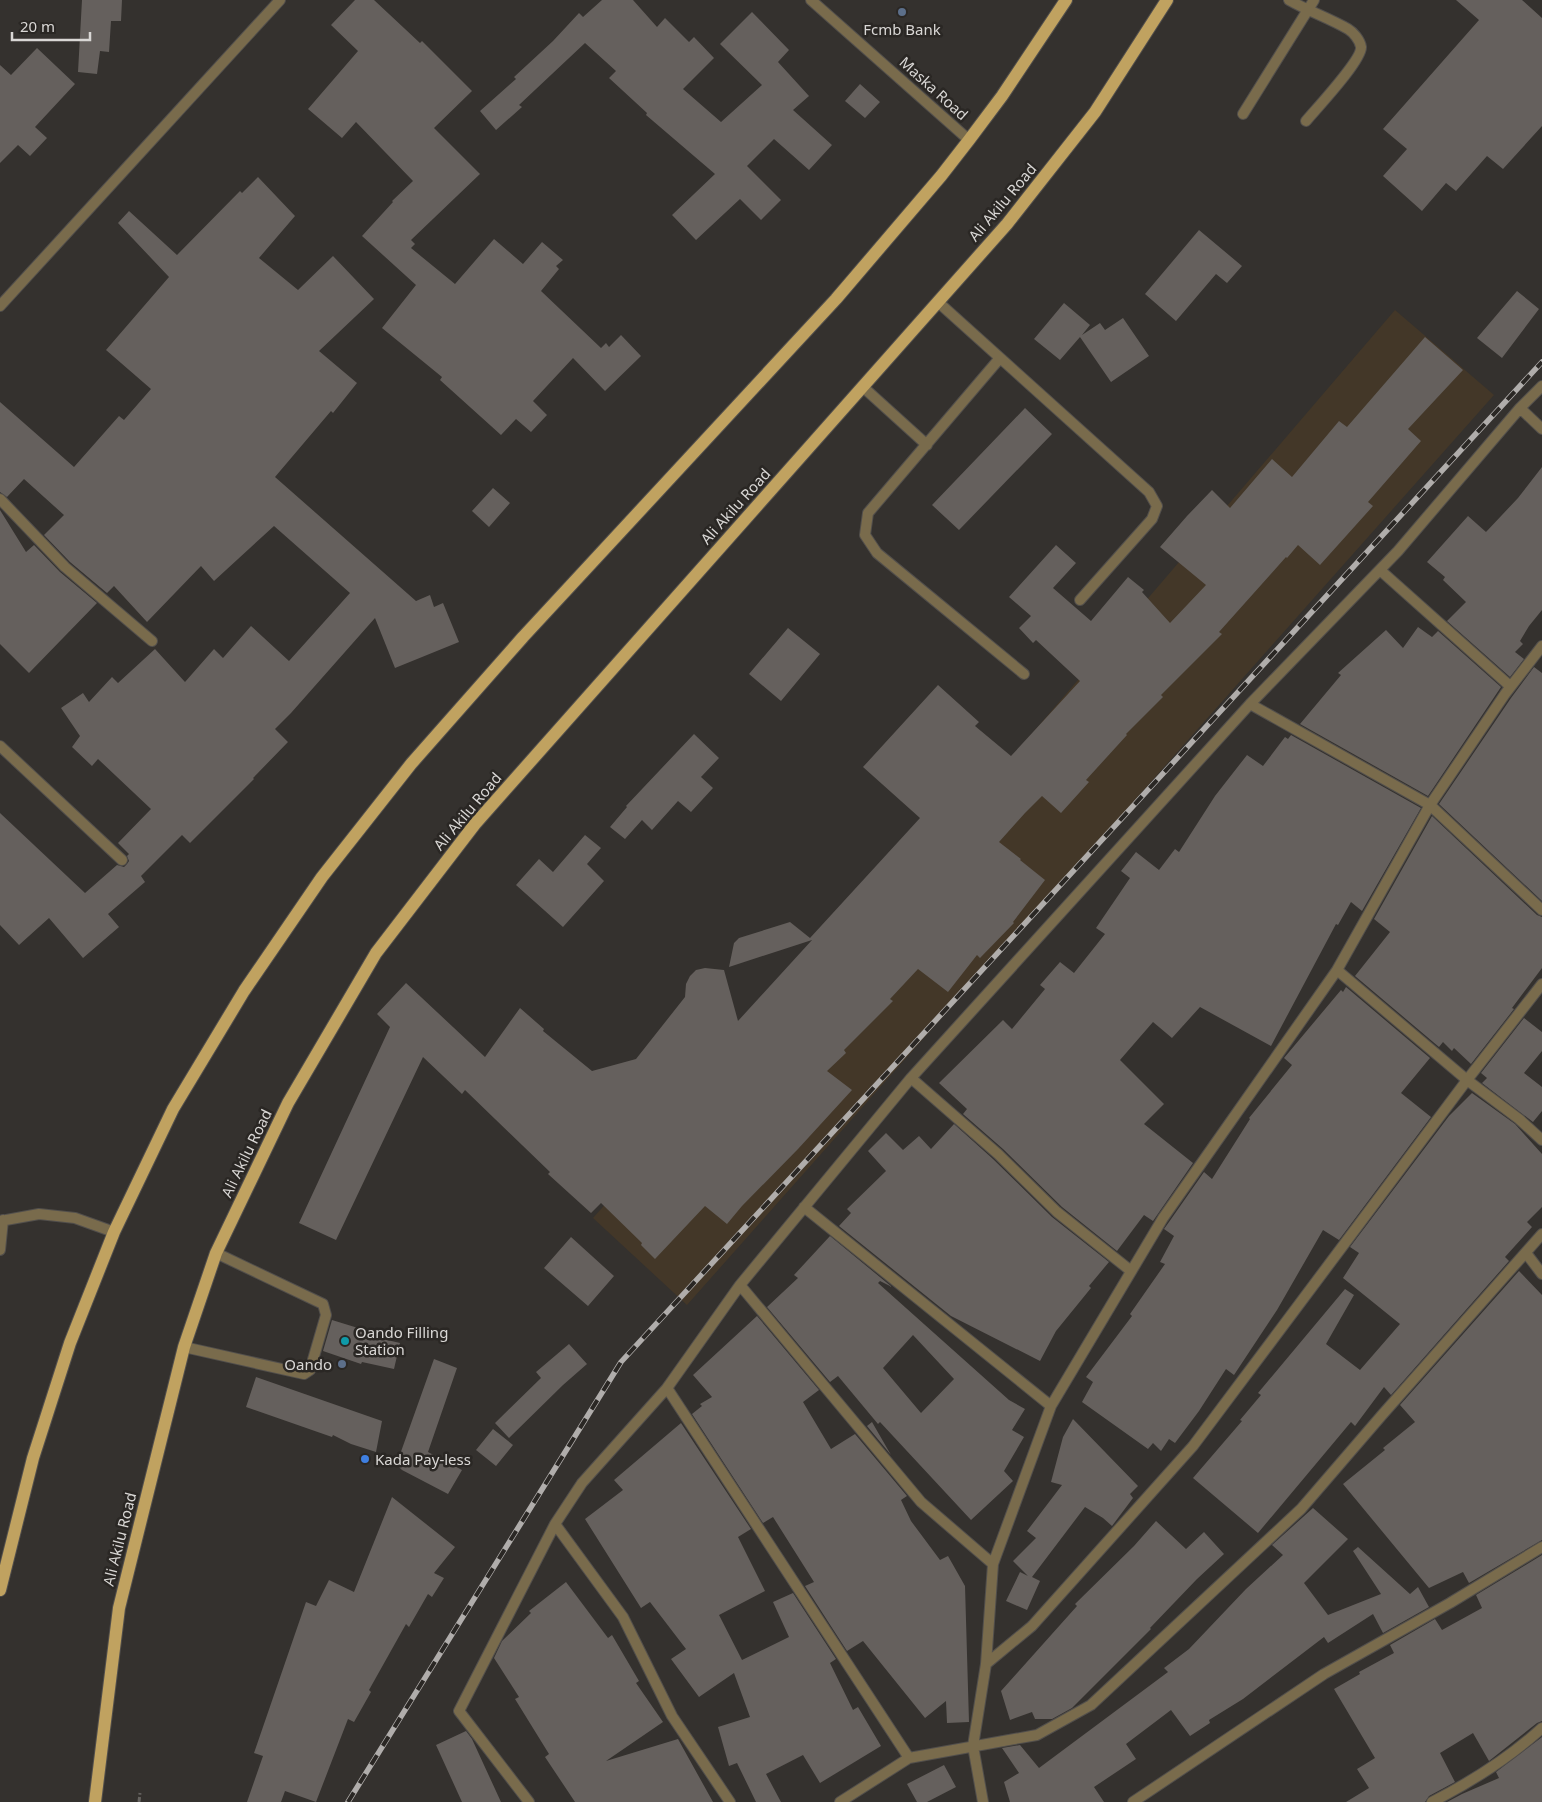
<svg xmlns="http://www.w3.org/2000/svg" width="1542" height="1802" viewBox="0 0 1542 1802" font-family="'Noto Sans',sans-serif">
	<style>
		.commercial { fill: #433728 }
		.building { fill: #65605d; fill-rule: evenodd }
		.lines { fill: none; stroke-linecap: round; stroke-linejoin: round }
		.service-casing { stroke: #524f4c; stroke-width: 12 }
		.minor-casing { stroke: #524f4c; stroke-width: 12 }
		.tertiary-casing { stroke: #524f4c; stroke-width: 12 }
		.primary-casing { stroke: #524f4c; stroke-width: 14 }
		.path { stroke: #676461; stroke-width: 3; stroke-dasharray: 5 2.5; stroke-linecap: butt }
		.service { stroke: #796b4c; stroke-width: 10 }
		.minor { stroke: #796b4c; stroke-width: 10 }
		.tertiary { stroke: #796b4c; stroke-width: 10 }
		.primary { stroke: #c0a260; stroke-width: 12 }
		.rail-casing { stroke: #b0adab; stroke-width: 5.5 }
		.rail { stroke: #2a2724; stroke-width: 4; stroke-dasharray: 11; stroke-linecap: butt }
		.service-dot { fill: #5c6f8a; stroke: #2a2724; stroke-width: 2 }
		.culture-dot { fill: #0f9aa8; stroke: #2a2724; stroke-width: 2 }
		.shop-dot { fill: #3f7fe0; stroke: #2a2724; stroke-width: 2 }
		.labels { text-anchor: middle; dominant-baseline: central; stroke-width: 5; stroke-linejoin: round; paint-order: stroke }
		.poi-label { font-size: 15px; fill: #d9d7d5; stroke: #2a2724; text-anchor: start }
		.street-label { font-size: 15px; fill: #d9d7d5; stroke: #2a2724 }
	</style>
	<rect width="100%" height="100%" fill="#34312e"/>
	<path class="commercial" d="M 1395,310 L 1494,395 L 687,1305 L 593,1218 L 651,1153 L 1018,750 Z"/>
	<path class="building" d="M 82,0 L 122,0 L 121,21 L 111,21 L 109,52 L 100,51 L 97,74 L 78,72 Z
		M 355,0 L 374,0 L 420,43 L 422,41 L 472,91 L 434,128 L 480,174 L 411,240 L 415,244 L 411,248 L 455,284 L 494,239 L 523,264 L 542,242 L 563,260 L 556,266 L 559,269 L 541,291 L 601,348 L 606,343 L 609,347 L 621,335 L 641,356 L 605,391 L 573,358 L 533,401 L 547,415 L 531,432 L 516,419 L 501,435 L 440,380 L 442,377 L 382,328 L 416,285 L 362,236 L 393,202 L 392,201 L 413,181 L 356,122 L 342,138 L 308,109 L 358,51 L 331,25 Z
		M 602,0 L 633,0 L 657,27 L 665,18 L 689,42 L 694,37 L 714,58 L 683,89 L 721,122 L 762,85 L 720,44 L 752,12 L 789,50 L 778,62 L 809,96 L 793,110 L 832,145 L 809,170 L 774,139 L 747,166 L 781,200 L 761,220 L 740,199 L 696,240 L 672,215 L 715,174 L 646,115 L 647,113 L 609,78 L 616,71 L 585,43 L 519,105 L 522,107 L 496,130 L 480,111 L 516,79 L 514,77 L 553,41 L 579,13 L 583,17 Z
		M 1456,0 L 1522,0 L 1542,18 L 1542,126 L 1503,169 L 1487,156 L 1456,191 L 1446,183 L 1422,211 L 1383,176 L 1407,149 L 1383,129 L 1479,20 Z
		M 37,48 L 75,84 L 35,127 L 47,138 L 30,156 L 18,145 L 0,163 L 0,65 L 11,75 Z
		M 860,84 L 880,102 L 865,118 L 845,101 Z
		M 258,177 L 295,216 L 259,258 L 298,290 L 333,256 L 374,299 L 319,351 L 357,383 L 333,413 L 331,411 L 275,477 L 416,601 L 430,595 L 434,607 L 443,603 L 459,642 L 395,668 L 375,618 L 291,713 L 275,729 L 288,742 L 253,778 L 254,779 L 190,843 L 182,835 L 141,876 L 145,882 L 108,914 L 119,927 L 83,958 L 49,918 L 19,945 L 0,925 L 0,813 L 85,893 L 117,865 L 124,867 L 127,864 L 129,861 L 127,856 L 129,854 L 118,843 L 151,809 L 98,759 L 92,766 L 72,747 L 80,736 L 61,708 L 83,693 L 89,702 L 112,677 L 118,683 L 155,649 L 185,682 L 214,649 L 223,658 L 251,626 L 289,661 L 350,593 L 274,526 L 214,581 L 201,566 L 147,622 L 114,586 L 107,593 L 70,562 L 44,535 L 64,515 L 24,479 L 7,497 L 0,492 L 0,402 L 74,467 L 119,416 L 124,420 L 151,389 L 106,350 L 169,277 L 118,223 L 129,211 L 177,255 L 240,191 L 242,193 Z
		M 1199,230 L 1242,266 L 1227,283 L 1216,274 L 1176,321 L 1145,294 Z
		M 1517,291 L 1539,309 L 1502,358 L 1477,338 Z
		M 1064,303 L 1090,325 L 1082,335 L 1100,323 L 1105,330 L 1123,318 L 1149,356 L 1111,382 L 1080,337 L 1060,360 L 1034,339 Z
		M 1425,337 L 1463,370 L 1408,429 L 1421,441 L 1368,502 L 1373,506 L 1320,565 L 1298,545 L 1287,558 L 1286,557 L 1219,632 L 1222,634 L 1161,695 L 1163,697 L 1126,734 L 1127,735 L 1086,780 L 1089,782 L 1061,813 L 1042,796 L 1025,813 L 999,842 L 1021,859 L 1020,860 L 1045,880 L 1013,922 L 1014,923 L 980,958 L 977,955 L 948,992 L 918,969 L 890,999 L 893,1001 L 844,1050 L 846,1053 L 827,1071 L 852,1090 L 798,1149 L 742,1206 L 727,1224 L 705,1206 L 655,1259 L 641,1245 L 642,1243 L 601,1203 L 591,1213 L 548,1174 L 550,1172 L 465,1090 L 462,1094 L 423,1057 L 336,1240 L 299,1223 L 390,1027 L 377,1014 L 406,983 L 485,1057 L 520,1008 L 544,1029 L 543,1031 L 592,1071 L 636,1059 L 685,997 L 686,984 L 690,976 L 696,970 L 705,968 L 724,970 L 738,1021 L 812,940 L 729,967 L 734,943 L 739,938 L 790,922 L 810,938 L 920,818 L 863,767 L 938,685 L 979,722 L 975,726 L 1011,756 L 1080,681 L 1036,640 L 1033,643 L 1019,628 L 1031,616 L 1009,597 L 1056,545 L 1076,563 L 1053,588 L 1091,621 L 1128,577 L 1144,590 L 1142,592 L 1170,623 L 1206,585 L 1160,547 L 1187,516 L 1212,490 L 1230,508 L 1272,459 L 1292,477 L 1339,421 L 1347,427 Z
		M 1025,408 L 1052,434 L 959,530 L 932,505 Z
		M 1542,467 L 1542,610 L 1529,626 L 1520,641 L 1523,644 L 1515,652 L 1524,659 L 1510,677 L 1447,621 L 1466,602 L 1443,580 L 1445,577 L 1427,562 L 1468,516 L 1486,532 L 1518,498 Z
		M 493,488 L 510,503 L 489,527 L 472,511 Z
		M 0,510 L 26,552 L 34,545 L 60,572 L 97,603 L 29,673 L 0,644 Z
		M 1418,627 L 1432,637 L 1438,631 L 1501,687 L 1428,796 L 1300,724 L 1341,675 L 1338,673 L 1386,630 L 1403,648 Z
		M 788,628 L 820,654 L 781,701 L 749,674 Z
		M 1534,667 L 1542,673 L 1542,901 L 1439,804 L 1511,698 Z
		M 694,734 L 719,758 L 701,777 L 713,788 L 691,812 L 678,801 L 652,830 L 642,820 L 625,839 L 610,827 L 627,807 L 626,806 Z
		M 1291,735 L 1421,808 L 1362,911 L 1351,902 L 1338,925 L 1336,924 L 1271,1046 L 1200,1007 L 1172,1038 L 1153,1022 L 1120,1060 L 1164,1104 L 1144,1124 L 1193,1163 L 1153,1221 L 1144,1215 L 1117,1251 L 1062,1207 L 1003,1149 L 963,1114 L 967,1109 L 939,1083 L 1003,1020 L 1012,1029 L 1045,989 L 1040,985 L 1060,962 L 1074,973 L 1105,934 L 1096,928 L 1130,878 L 1121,871 L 1136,852 L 1159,870 L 1175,849 L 1179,852 L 1215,796 L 1247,755 L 1263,766 L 1285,737 L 1288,739 Z
		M 1432,816 L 1537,915 L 1542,917 L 1542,968 L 1512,1008 L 1514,1009 L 1471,1064 L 1454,1048 L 1452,1051 L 1443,1042 L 1439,1047 L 1355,976 L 1390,932 L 1374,919 Z
		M 585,835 L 601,848 L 587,864 L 604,881 L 563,927 L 516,885 L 539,859 L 553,872 Z
		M 1346,987 L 1430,1058 L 1401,1093 L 1431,1117 L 1339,1240 L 1323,1230 L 1277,1310 L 1234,1375 L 1226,1369 L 1199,1411 L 1175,1443 L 1169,1439 L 1161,1451 L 1153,1443 L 1148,1449 L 1082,1402 L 1093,1382 L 1086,1377 L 1132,1316 L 1130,1314 L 1165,1264 L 1160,1262 L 1174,1236 L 1164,1229 L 1169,1222 L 1204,1172 L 1212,1179 L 1250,1119 L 1249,1118 L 1292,1065 L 1284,1058 L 1341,990 L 1343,992 Z
		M 1524,1018 L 1542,1032 L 1542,1051 L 1524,1073 L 1542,1087 L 1542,1111 L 1533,1122 L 1482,1083 L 1487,1078 L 1481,1073 Z
		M 1472,1093 L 1515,1124 L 1542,1154 L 1542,1207 L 1527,1222 L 1532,1227 L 1505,1257 L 1509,1261 L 1391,1395 L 1384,1387 L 1355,1426 L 1351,1422 L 1258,1533 L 1193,1478 L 1242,1421 L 1240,1420 L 1261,1395 L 1258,1393 L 1345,1289 L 1354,1295 L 1326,1344 L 1360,1370 L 1400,1324 L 1343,1278 L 1359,1253 L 1350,1247 L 1449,1116 Z
		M 954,1124 L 993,1159 L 1052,1217 L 1109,1262 L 1089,1286 L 1091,1288 L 1056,1331 L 1040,1361 L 951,1316 L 839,1226 L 851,1213 L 847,1209 L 886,1171 L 868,1151 L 886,1133 L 903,1150 L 919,1136 L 931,1149 Z
		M 830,1236 L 892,1287 L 880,1281 L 878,1283 L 1009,1400 L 1025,1409 L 1012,1430 L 1024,1437 L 1004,1471 L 1013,1481 L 971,1520 L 880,1422 L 878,1424 L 838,1376 L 830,1382 L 767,1307 L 798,1278 L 794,1275 ZM 913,1335 L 954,1379 L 921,1413 L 883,1368 Z
		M 571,1237 L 614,1276 L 588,1306 L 544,1268 Z
		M 1519,1271 L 1542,1295 L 1542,1540 L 1469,1583 L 1463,1572 L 1429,1588 L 1343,1484 L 1385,1450 L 1383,1448 L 1415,1422 L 1400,1405 Z
		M 757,1316 L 819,1390 L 803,1402 L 831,1449 L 855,1434 L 907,1496 L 901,1500 L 911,1521 L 940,1560 L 948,1556 L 965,1586 L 969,1722 L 947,1723 L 946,1701 L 925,1718 L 863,1641 L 847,1651 L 805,1586 L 814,1582 L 773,1517 L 763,1523 L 692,1414 L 702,1406 L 700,1404 L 712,1397 L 693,1375 Z
		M 332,1320 L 371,1332 L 370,1336 L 400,1343 L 394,1369 L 362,1362 L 361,1364 L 323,1351 Z
		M 569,1344 L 587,1364 L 563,1385 L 509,1438 L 495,1423 L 541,1378 L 536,1372 Z
		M 434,1359 L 457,1368 L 428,1452 L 462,1470 L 448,1494 L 402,1470 L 399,1467 L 402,1462 L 398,1460 Z
		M 256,1377 L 382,1421 L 376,1452 L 351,1444 L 333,1435 L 332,1437 L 246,1407 Z
		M 1073,1419 L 1138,1486 L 1130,1494 L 1133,1498 L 1112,1526 L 1103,1518 L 1085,1507 L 1032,1577 L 1040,1581 L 1027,1610 L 1006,1601 L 1020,1572 L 1028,1576 L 1013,1561 L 1036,1538 L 1027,1531 L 1062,1485 L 1051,1482 L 1063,1437 Z
		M 872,1422 L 891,1455 L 867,1426 Z
		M 681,1423 L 751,1529 L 738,1537 L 765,1591 L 719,1615 L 742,1660 L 789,1637 L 773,1602 L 793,1593 L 836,1659 L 830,1663 L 853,1710 L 858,1707 L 881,1746 L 820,1783 L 803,1755 L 766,1774 L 781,1802 L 756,1802 L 737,1763 L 729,1766 L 718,1727 L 750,1717 L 734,1673 L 699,1697 L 671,1659 L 686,1649 L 650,1602 L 641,1608 L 585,1519 L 623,1490 L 614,1480 Z
		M 493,1429 L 513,1445 L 496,1466 L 476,1450 Z
		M 392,1497 L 455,1547 L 434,1573 L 444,1578 L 432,1597 L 428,1594 L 409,1627 L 406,1624 L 369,1690 L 371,1692 L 354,1722 L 348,1719 L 316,1802 L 285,1791 L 281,1802 L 247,1802 L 263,1756 L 254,1753 L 306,1602 L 316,1606 L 329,1580 L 354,1592 Z
		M 1313,1508 L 1348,1539 L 1304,1583 L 1328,1615 L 1381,1594 L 1353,1551 L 1358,1547 L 1410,1594 L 1418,1587 L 1429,1607 L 1383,1633 L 1373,1614 L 1328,1643 L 1324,1637 L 1243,1699 L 1209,1720 L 1210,1723 L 1190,1736 L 1171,1710 L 1126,1744 L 1136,1759 L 1094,1787 L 1104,1802 L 1010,1802 L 1004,1782 L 1019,1773 L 1002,1748 L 1020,1745 L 1039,1768 L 1168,1672 L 1164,1668 L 1189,1649 L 1246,1589 L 1283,1555 L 1272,1545 Z
		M 1156,1521 L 1186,1549 L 1204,1532 L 1224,1554 L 1197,1579 L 1150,1628 L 1151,1629 L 1072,1708 L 1052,1719 L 1035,1719 L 1032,1712 L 1010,1720 L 1001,1691 L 1077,1606 L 1075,1604 L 1134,1546 Z
		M 1542,1555 L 1542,1721 L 1537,1723 L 1489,1761 L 1473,1733 L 1440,1753 L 1455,1782 L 1429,1796 L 1425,1802 L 1346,1802 L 1369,1788 L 1357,1769 L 1375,1758 L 1334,1689 L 1360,1674 L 1359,1672 L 1394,1653 L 1390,1645 L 1435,1619 L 1442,1630 L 1482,1608 L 1476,1595 Z
		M 566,1582 L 608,1638 L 612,1635 L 639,1681 L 636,1683 L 663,1722 L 606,1761 L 678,1739 L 713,1802 L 575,1802 L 545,1757 L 549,1754 L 515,1699 L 519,1697 L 494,1658 L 502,1641 L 531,1613 L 529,1611 Z
		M 466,1731 L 472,1739 L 501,1802 L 462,1802 L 436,1745 Z
		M 1542,1737 L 1542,1802 L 1447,1802 L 1462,1794 L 1499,1778 L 1496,1772 Z
		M 944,1765 L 956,1787 L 927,1802 L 917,1802 L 907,1784 Z"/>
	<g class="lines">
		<g class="service-casing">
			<path id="service" d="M 1289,0 C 1308,11 1329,18 1348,29 C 1353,32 1360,40 1361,47 C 1362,60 1316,109 1306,121
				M 1243,114 L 1314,0
				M 938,302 L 1149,492 L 1157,506 L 1152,519 L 1080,600
				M 1000,358 L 868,513 L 865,535 L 877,553 L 1024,674
				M 863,387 L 927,445
				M 184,1347 L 304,1374 L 310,1370 L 326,1315 L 323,1304 L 216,1253"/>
		</g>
		<g class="minor-casing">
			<path id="minor" d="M 1520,408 L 1542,429
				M 0,499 L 65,567 L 152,641
				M 1380,570 L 1510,686
				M 1250,704 L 1430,805 L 1542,910
				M 0,746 L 122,860
				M 1337,970 L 1467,1080 L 1519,1119 L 1542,1140
				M 911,1078 L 998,1154 L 1057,1212 L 1131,1271
				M 804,1207 L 1051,1406
				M 0,1221 L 39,1214 L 75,1218 L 114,1232
				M 0,1250 L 3,1220
				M 1526,1253 L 1542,1274
				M 740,1285 L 921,1502 L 993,1564
				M 667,1388 L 909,1758
				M 555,1524 L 623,1617 L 672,1716 L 730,1802
				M 986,1664 L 1032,1626 L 1193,1446 L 1467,1080 L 1542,984
				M 529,1802 L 459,1711 L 555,1524 L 582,1483 L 667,1388 L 740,1285 L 911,1078 L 1250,704 L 1398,551 L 1520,408 L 1542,386
				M 840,1802 L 909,1758 L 1037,1735 L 1091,1705 L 1301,1509 L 1382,1415 L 1542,1234
				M 983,1802 L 973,1746 L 986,1664 L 993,1564 L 1051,1406 L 1163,1218 L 1337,970 L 1430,805 L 1505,694 L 1542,646
				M 1133,1802 L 1324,1674 L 1450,1603 L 1542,1547
				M 1432,1802 C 1471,1782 1509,1758 1542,1728"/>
		</g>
		<g class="tertiary-casing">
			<path id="tertiary" d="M 811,0 L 969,140
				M 0,306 L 280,0"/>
		</g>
		<g class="primary-casing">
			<path id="primary" d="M 0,1590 L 33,1458 L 70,1343 L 114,1232 L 173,1109 L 244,991 L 322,877 L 411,764 L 523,637 L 836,299 L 941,176 L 969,140 L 1002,96 L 1066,0
				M 95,1802 L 119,1608 L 184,1347 L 216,1253 L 288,1103 L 376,953 L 475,824 L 1007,224 L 1095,112 L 1167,0"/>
		</g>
		<path class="path" d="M 139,1802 L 140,1793"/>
		<use href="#service" class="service"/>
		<use href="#minor" class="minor"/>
		<use href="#tertiary" class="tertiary"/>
		<use href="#primary" class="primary"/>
		<g class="rail-casing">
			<path id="rail" d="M 348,1802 L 621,1362 L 1542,362"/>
		</g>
		<use href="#rail" class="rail"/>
	</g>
	<g class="service-dot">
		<circle cx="902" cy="12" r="5"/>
		<circle cx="342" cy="1364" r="5"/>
	</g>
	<circle class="culture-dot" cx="345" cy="1341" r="5"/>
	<circle class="shop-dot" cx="365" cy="1459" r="5"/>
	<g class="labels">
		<g class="poi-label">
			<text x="902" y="29" text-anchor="middle">Fcmb Bank</text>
			<text x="355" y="1332">Oando Filling<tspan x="355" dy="17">Station</tspan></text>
			<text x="332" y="1364" text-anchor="end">Oando</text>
			<text x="375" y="1459">Kada Pay-less</text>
		</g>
		<g class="street-label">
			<text transform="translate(934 88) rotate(42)">Maska Road</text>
			<text transform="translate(1002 202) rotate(-50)">Ali Akilu Road</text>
			<text transform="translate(735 506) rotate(-48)">Ali Akilu Road</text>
			<text transform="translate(467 811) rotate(-50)">Ali Akilu Road</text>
			<text transform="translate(246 1153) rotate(-64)">Ali Akilu Road</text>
			<text transform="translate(119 1539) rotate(-76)">Ali Akilu Road</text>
		</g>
	</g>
	<path d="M12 32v8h78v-8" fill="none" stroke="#d9d7d5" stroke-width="2.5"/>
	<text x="20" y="32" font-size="15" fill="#d9d7d5" stroke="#2a2724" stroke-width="4" paint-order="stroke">20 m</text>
</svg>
